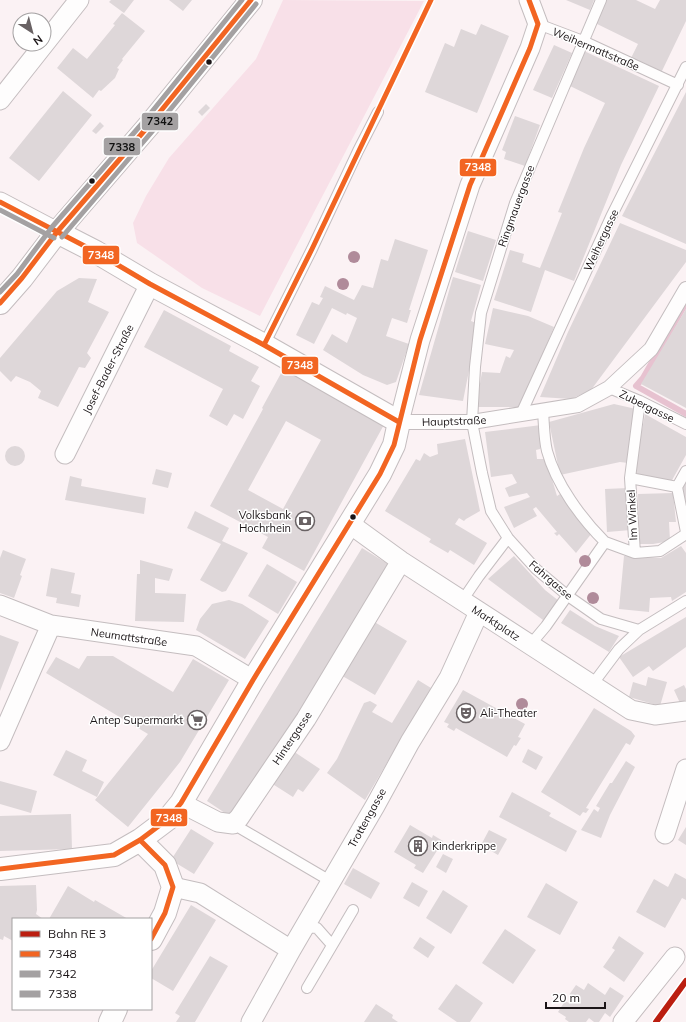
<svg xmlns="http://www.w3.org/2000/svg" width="686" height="1022" viewBox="0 0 686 1022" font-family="Mulish,sans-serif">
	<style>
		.green { fill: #f8e0e8 }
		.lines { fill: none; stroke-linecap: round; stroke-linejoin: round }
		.stream { stroke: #e7c2d0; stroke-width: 6 }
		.building { fill: #ded7d9; fill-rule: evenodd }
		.service-casing { stroke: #c4bdbf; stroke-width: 12 }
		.pedestrian-casing { stroke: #c4bdbf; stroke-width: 16 }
		.minor-casing { stroke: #c4bdbf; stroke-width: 21 }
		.tertiary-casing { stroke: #c4bdbf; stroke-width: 24 }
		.secondary-casing { stroke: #c4bdbf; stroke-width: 24 }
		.service { stroke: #fefdfd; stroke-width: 10 }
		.pedestrian { stroke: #fefdfd; stroke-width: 14 }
		.minor { stroke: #fefdfd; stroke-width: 19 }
		.tertiary { stroke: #fefdfd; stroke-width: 22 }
		.secondary { stroke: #fefdfd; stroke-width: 22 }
		.bus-1-casing { stroke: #fff; stroke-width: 8 }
		.bus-2-casing { stroke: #fff; stroke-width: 8 }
		.bus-3-casing { stroke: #fff; stroke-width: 8 }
		.bus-1 { stroke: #f26522; stroke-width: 5 }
		.bus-2 { stroke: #a4a1a2; stroke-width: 5 }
		.bus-3 { stroke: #a4a1a2; stroke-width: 5 }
		.rail-1-casing { stroke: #fff; stroke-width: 9 }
		.rail-1 { stroke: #bb1e10; stroke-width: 6 }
		.tree { fill: #b08b9a }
		.bus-dot { fill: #1b1517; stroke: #fff; stroke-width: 1.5 }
		.labels { text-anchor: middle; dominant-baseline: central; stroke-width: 3; stroke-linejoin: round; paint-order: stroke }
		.street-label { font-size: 11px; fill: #1b1517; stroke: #fff }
		.poi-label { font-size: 11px; fill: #1b1517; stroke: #fff; text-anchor: end }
		.line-badge { stroke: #fff; stroke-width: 1.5 }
		.badge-label { font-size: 11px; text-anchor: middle; font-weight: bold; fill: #fff }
		.pale-badge-label { font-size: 11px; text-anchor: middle; font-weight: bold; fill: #111 }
	</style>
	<rect width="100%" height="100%" fill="#fbf2f4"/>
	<path class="green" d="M 283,0 L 424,1 L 260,316 L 202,288 L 137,243 L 133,223 L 146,196 L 169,158 L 256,59 Z"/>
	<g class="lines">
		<path class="stream" d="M 686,303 L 643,378 L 636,386 L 686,414"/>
	</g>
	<path class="building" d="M 111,0 L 134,0 L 124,13 L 109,2 Z
		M 169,0 L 192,0 L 183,11 Z
		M 566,0 L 594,0 L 590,10 Z
		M 607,0 L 636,0 L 655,9 L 660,0 L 686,0 L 686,21 L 661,73 L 631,58 L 638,44 L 595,23 Z
		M 122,13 L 145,31 L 122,59 L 123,60 L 117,68 L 119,69 L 115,78 L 101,91 L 99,90 L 93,98 L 57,68 L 73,48 L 87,59 L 115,25 L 113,24 Z
		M 481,24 L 509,36 L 477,113 L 425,92 L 445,43 L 454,47 L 461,29 L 476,35 Z
		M 554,45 L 572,53 L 552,98 L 533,90 Z
		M 584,51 L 659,86 L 621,165 L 574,281 L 545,270 L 531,312 L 494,300 L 510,250 L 524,254 L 522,262 L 540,268 L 562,213 L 558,212 L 584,148 L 605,103 L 568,85 Z
		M 63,91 L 92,115 L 39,181 L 9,158 Z
		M 686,92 L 686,244 L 622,216 Z
		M 206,104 L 210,108 L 202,116 L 198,112 Z
		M 515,116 L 540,125 L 525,166 L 504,159 L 506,152 L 502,150 Z
		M 100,122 L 104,126 L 96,134 L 92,131 Z
		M 620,223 L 686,250 L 686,262 L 591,390 L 571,399 L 540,397 L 568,332 Z
		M 468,231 L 496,240 L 483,281 L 455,272 Z
		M 395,239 L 428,250 L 409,310 L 411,310 L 407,323 L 392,318 L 386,336 L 409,344 L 396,382 L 387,385 L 363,375 L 323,350 L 332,334 L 347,343 L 357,318 L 347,313 L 346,315 L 332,308 L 314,344 L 296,335 L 312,302 L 319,305 L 323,298 L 320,297 L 325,286 L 354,300 L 362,285 L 373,288 L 381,259 L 388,261 Z
		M 453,277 L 481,285 L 471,321 L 476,323 L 472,355 L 463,401 L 419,395 Z
		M 79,278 L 97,279 L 88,302 L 109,312 L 87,353 L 91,358 L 85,368 L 79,367 L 58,407 L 38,398 L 41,391 L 30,382 L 16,376 L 11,382 L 0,371 L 0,358 L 57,291 Z
		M 493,308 L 528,316 L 554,327 L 520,407 L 476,407 L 482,372 L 500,373 L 506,356 L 510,358 L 514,350 L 485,344 Z
		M 686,309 L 686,408 L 641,384 Z
		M 164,310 L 231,346 L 229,351 L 259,367 L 251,381 L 260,386 L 243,419 L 234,414 L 227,426 L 209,416 L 223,389 L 144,347 Z
		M 285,366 L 386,421 L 304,571 L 262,548 L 268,537 L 210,506 L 263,409 L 262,408 ZM 286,421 L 321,440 L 283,509 L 248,490 Z
		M 614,404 L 636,409 L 628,463 L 620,462 L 560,475 L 549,422 Z
		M 645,414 L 686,437 L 686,455 L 671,482 L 634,473 Z
		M 541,425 L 542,440 L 540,449 L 536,450 L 537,459 L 546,459 L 557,496 L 560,494 L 592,533 L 576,553 L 559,534 L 557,536 L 554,533 L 557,532 L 536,507 L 533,509 L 537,516 L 514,528 L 504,507 L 530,497 L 527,493 L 509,497 L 505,488 L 517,483 L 512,474 L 491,477 L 485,432 Z
		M 465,439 L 480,511 L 466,519 L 464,521 L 459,518 L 455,524 L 487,543 L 474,565 L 450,550 L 448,553 L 429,542 L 431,539 L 385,511 L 416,459 L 420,461 L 424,453 L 430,457 L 438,454 L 437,444 Z
		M5 456a10 10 0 1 1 20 0a10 10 0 1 1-20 0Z
		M 156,469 L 172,473 L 168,488 L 152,484 Z
		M 70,476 L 82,479 L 81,486 L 146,498 L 144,514 L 65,500 Z
		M 686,482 L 686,509 L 681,490 Z
		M 628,488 L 631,530 L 607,532 L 605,489 Z
		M 673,493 L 676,522 L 669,522 L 670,541 L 653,544 L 639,544 L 638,494 Z
		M 195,511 L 229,528 L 222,541 L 248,553 L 226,591 L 222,592 L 200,580 L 221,544 L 187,528 Z
		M 681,546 L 686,553 L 686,592 L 672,601 L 671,597 L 650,598 L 649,612 L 619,609 L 624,556 L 661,558 Z
		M 362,548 L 388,564 L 266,766 L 231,817 L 207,801 Z
		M 3,550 L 26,559 L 20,575 L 22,576 L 14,598 L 0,593 L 0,558 Z
		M 514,556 L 545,590 L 559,601 L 543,620 L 488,579 Z
		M 140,560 L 173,569 L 169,581 L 155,578 L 155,593 L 186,594 L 184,622 L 135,621 L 137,574 L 140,574 Z
		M 267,564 L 297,582 L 278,614 L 248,596 Z
		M 51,568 L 75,573 L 71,593 L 81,595 L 79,607 L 56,603 L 57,598 L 46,596 Z
		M 229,600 L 242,604 L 269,621 L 245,659 L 196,630 L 200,619 L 212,604 Z
		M 570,610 L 595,626 L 619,636 L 609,652 L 561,623 Z
		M 686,617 L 686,647 L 653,671 L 649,666 L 633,677 L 619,657 Z
		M 371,620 L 407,641 L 375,695 L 339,674 Z
		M 0,635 L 19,642 L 0,691 Z
		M 87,656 L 113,656 L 173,692 L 193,659 L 229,680 L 180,762 L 128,827 L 95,800 L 148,734 L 46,673 L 56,657 L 79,669 Z
		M 648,677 L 667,682 L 660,706 L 629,697 L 633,682 L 646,686 Z
		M 418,680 L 431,688 L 365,800 L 327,773 L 337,759 L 364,703 L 370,701 L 377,705 L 372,712 L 392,723 Z
		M 684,685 L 686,689 L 686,700 L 680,703 L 674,690 Z
		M 463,690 L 525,724 L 518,737 L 521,738 L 516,746 L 514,745 L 507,757 L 456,728 L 454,731 L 447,727 L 449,724 L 444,722 Z
		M 594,708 L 631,731 L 635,736 L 630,745 L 626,743 L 586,808 L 589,809 L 586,813 L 583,812 L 580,816 L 541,792 Z
		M 528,749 L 543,757 L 536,770 L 522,762 Z
		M 66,750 L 87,760 L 82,771 L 104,782 L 97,797 L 53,775 Z
		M 293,751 L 320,769 L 303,792 L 298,789 L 293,797 L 271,783 Z
		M 626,761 L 635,767 L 610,815 L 601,838 L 581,830 L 594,809 L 598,812 L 600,808 L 596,806 L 610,783 L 612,783 Z
		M 0,781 L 37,791 L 31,813 L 0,804 Z
		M 512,792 L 551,813 L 549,816 L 577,831 L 566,852 L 499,817 Z
		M 71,814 L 72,849 L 0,851 L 0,816 Z
		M 410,825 L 432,838 L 433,835 L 443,841 L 423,873 L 414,868 L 416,865 L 394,852 Z
		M 686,827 L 686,845 L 678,840 Z
		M 191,829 L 214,843 L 194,874 L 171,860 Z
		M 489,830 L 507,839 L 498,855 L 481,845 Z
		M 443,854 L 453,859 L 446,873 L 436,867 Z
		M 353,868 L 380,883 L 371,899 L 344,884 Z
		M 675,873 L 686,879 L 686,900 L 682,898 L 665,928 L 636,912 L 654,879 L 668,887 Z
		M 412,882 L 428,891 L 419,907 L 403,898 Z
		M 546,883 L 578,902 L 560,935 L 527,917 Z
		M 36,885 L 37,910 L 36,914 L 43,919 L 13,919 L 13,941 L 4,936 L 3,940 L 0,939 L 0,886 Z
		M 68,886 L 94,902 L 95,900 L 128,919 L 49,919 Z
		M 443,890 L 468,906 L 451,934 L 426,918 Z
		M 191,905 L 216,920 L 173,991 L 151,978 L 151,971 Z
		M 505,929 L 536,950 L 513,984 L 482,963 Z
		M 619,936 L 644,953 L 624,982 L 603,967 L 615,950 L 612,948 Z
		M 420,937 L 435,947 L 428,958 L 413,948 Z
		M 210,956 L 228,966 L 195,1022 L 176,1022 L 180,1016 L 175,1013 Z
		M 588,983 L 605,995 L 610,987 L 624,996 L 610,1017 L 605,1013 L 599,1022 L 594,1022 L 589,1018 L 586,1022 L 569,1022 L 565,1019 L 566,1017 L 558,1012 L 565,1001 L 569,1003 L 572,997 L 569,995 L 576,985 L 584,990 Z
		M 456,984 L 483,1003 L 470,1022 L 457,1022 L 438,1009 Z
		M 376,1004 L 393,1015 L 392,1018 L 398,1022 L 364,1022 Z"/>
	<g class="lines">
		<g class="service-casing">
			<path id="service" d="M 601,0 L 515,203 L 481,313 L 475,367 L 472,422 L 482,473 L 491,511 L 508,538 L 536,569 L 568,596 L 601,619 L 639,630 L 686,601
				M 538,24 L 583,41 L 678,85
				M 264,345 L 312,249 L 358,151 L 378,112
				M 609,388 L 640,401 L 686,424
				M 521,414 L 611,217 L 686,67
				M 686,471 L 677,487 L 686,532
				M 630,478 L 677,487
				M 605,542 L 635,553 L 660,551 L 686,534
				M 635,553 L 630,478 L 640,401
				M 462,601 L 479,576 L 508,538
				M 530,645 L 546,626 L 605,542 C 581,518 556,484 547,451 C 544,439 544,424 543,411
				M 592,685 L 619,649 L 639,630
				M 233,824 L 332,882
				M 304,927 L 317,928 L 332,945
				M 307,988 L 353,910"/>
		</g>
		<g class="pedestrian-casing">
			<path id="pedestrian" d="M 399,422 L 472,422 L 578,405 L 609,388 L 651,349 L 686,289"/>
		</g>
		<g class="minor-casing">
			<path id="minor" d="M 0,100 L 79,0
				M 0,202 L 57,232
				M 399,422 L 420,340 L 470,185 L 530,48 L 538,24 L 529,0
				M 65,454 L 150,284
				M 350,524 L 401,561 L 631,710 L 655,715 L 686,711
				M 0,605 L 51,625 L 196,646 L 253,680
				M 0,741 L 51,625
				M 181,803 L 218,822 L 233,824 L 239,818 L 306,719 L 401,561
				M 665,834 L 686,769
				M 173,887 L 200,893 L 291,950
				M 251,1022 L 291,950 L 375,806 L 410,742 L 449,678 L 479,612
				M 623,1022 L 675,957"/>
		</g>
		<g class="tertiary-casing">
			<path id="tertiary" d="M 140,840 L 165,865 L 173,887 L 165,913 L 151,939
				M 0,869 L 114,855 L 140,840 L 168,819 L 181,803 L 253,680 L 380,474 L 394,445 L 399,422 L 264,345 L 150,284 L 96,252 L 57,232
				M 110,1022 L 116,1009"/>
		</g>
		<g class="secondary-casing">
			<path id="secondary" d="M 0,303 L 22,278 L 57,232 L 151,123 L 251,0"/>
		</g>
		<use href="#service" class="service"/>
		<use href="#pedestrian" class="pedestrian"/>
		<use href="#minor" class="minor"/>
		<use href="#tertiary" class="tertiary"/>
		<use href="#secondary" class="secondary"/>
		<g class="bus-1-casing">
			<path id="bus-1" d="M 0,202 L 96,252 L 150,284 L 264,345 L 399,422
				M 0,303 L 22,278 L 57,232 L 151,123 L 251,0
				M 264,345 L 312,249 L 431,0
				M 140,840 L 165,865 L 173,887 L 165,913 L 151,939
				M 0,869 L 114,855 L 140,840 L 168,819 L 181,803 L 253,680 L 380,474 L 394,445 L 420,340 L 470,185 L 530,48 L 538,24 L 529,0"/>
		</g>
		<g class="bus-2-casing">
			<path id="bus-2" d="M 0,210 L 54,238
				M 62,237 L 156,127 L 256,4"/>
		</g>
		<g class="bus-3-casing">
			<path id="bus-3" d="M 0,292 L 17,274 L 52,227 L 146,119 L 242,0"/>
		</g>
		<use href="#bus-1" class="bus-1"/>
		<use href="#bus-2" class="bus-2"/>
		<use href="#bus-3" class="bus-3"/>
		<g class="rail-1-casing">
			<path id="rail-1" d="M 656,1022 L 686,981"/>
		</g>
		<use href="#rail-1" class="rail-1"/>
	</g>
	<g class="tree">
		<circle cx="354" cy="257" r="6"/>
		<circle cx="343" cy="284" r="6"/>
		<circle cx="585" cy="561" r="6"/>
		<circle cx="593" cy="598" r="6"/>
		<circle cx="522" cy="704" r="6"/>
	</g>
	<defs>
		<g id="bank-ring" transform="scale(1)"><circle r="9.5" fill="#fff" stroke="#696264" stroke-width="1.5"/><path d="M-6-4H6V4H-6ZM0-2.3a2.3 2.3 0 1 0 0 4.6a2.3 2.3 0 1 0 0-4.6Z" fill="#696264"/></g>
		<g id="theatre-ring" transform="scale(1)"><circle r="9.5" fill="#fff" stroke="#696264" stroke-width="1.5"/><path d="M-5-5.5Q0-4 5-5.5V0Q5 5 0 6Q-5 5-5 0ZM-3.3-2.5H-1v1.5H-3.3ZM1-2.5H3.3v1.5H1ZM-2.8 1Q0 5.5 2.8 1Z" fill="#696264"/></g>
		<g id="supermarket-ring" transform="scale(1)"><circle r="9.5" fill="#fff" stroke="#696264" stroke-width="1.5"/><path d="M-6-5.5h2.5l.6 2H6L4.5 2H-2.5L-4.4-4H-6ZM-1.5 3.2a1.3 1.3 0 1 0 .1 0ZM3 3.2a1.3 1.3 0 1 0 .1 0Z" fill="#696264"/></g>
		<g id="building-ring" transform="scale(1)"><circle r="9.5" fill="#fff" stroke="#696264" stroke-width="1.5"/><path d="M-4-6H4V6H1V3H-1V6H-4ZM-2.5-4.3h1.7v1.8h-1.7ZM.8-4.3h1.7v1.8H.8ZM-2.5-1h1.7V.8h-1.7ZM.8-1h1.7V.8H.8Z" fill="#696264"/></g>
	</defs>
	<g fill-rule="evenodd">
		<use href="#bank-ring" x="305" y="521"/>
		<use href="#theatre-ring" x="466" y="713"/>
		<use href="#supermarket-ring" x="197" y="720"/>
		<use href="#building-ring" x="418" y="846"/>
	</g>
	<g class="bus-dot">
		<circle cx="209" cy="62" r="3.5"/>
		<circle cx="92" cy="181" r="3.5"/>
		<circle cx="353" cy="517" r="3.5"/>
	</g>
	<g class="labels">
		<g class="street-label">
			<text transform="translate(596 49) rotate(23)">Weihermattstraße</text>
			<text transform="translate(516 206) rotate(-70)">Ringmauergasse</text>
			<text transform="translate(601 240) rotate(-65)">Weihergasse</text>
			<text transform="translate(108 369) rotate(-63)">Josef-Bader-Straße</text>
			<text transform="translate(647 406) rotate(26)">Zubergasse</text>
			<text transform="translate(454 421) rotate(-2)">Hauptstraße</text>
			<text transform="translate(632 515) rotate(-93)">Im Winkel</text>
			<text transform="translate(551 580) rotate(41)">Fahrgasse</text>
			<text transform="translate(496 623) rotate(33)">Marktplatz</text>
			<text transform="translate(129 637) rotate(8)">Neumattstraße</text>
			<text transform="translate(292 738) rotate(-56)">Hintergasse</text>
			<text transform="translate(367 818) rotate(-61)">Trottengasse</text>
		</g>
		<g class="poi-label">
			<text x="291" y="515">Volksbank<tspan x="291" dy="13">Hochrhein</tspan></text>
			<text x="480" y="713" text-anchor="start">Ali-Theater</text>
			<text x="183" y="720">Antep Supermarkt</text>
			<text x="432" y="846" text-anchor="start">Kinderkrippe</text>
		</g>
	</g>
	<g class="line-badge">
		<rect x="141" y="112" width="38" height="19" rx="4" fill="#a4a1a2"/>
		<rect x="103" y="137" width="38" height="19" rx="4" fill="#a4a1a2"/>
		<rect x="459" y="158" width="38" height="19" rx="4" fill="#f26522"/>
		<rect x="82" y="245" width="38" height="20" rx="4" fill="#f26522"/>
		<rect x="281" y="356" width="38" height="19" rx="4" fill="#f26522"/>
		<rect x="150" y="808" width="38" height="19" rx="4" fill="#f26522"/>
	</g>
	<g class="badge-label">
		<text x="478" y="171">7348</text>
		<text x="101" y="259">7348</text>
		<text x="300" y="369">7348</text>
		<text x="169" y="822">7348</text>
	</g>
	<g class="pale-badge-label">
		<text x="160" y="125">7342</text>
		<text x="122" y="151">7338</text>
	</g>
	<rect x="12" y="918" width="140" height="92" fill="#ffffff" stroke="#a4a1a2"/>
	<rect x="20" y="931" width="20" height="6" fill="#bb1e10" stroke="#a4a1a2"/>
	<text x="48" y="938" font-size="12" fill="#1b1517">Bahn RE 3</text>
	<rect x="20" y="951" width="20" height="6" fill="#f26522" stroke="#a4a1a2"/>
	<text x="48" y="958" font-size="12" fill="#1b1517">7348</text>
	<rect x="20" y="971" width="20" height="6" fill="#a4a1a2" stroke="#a4a1a2"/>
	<text x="48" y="978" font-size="12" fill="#1b1517">7342</text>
	<rect x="20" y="991" width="20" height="6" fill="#a4a1a2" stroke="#a4a1a2"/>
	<text x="48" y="998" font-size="12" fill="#1b1517">7338</text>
	<g transform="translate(32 32) rotate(144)"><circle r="19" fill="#ffffff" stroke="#a4a1a2"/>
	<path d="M0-3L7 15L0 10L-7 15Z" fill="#696264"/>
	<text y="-6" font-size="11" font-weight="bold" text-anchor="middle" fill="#1b1517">N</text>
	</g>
	<path d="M546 1002v6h59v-6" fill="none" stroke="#1b1517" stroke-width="2"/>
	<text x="552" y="1002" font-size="12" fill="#1b1517" stroke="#ffffff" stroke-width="3" paint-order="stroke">20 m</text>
</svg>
